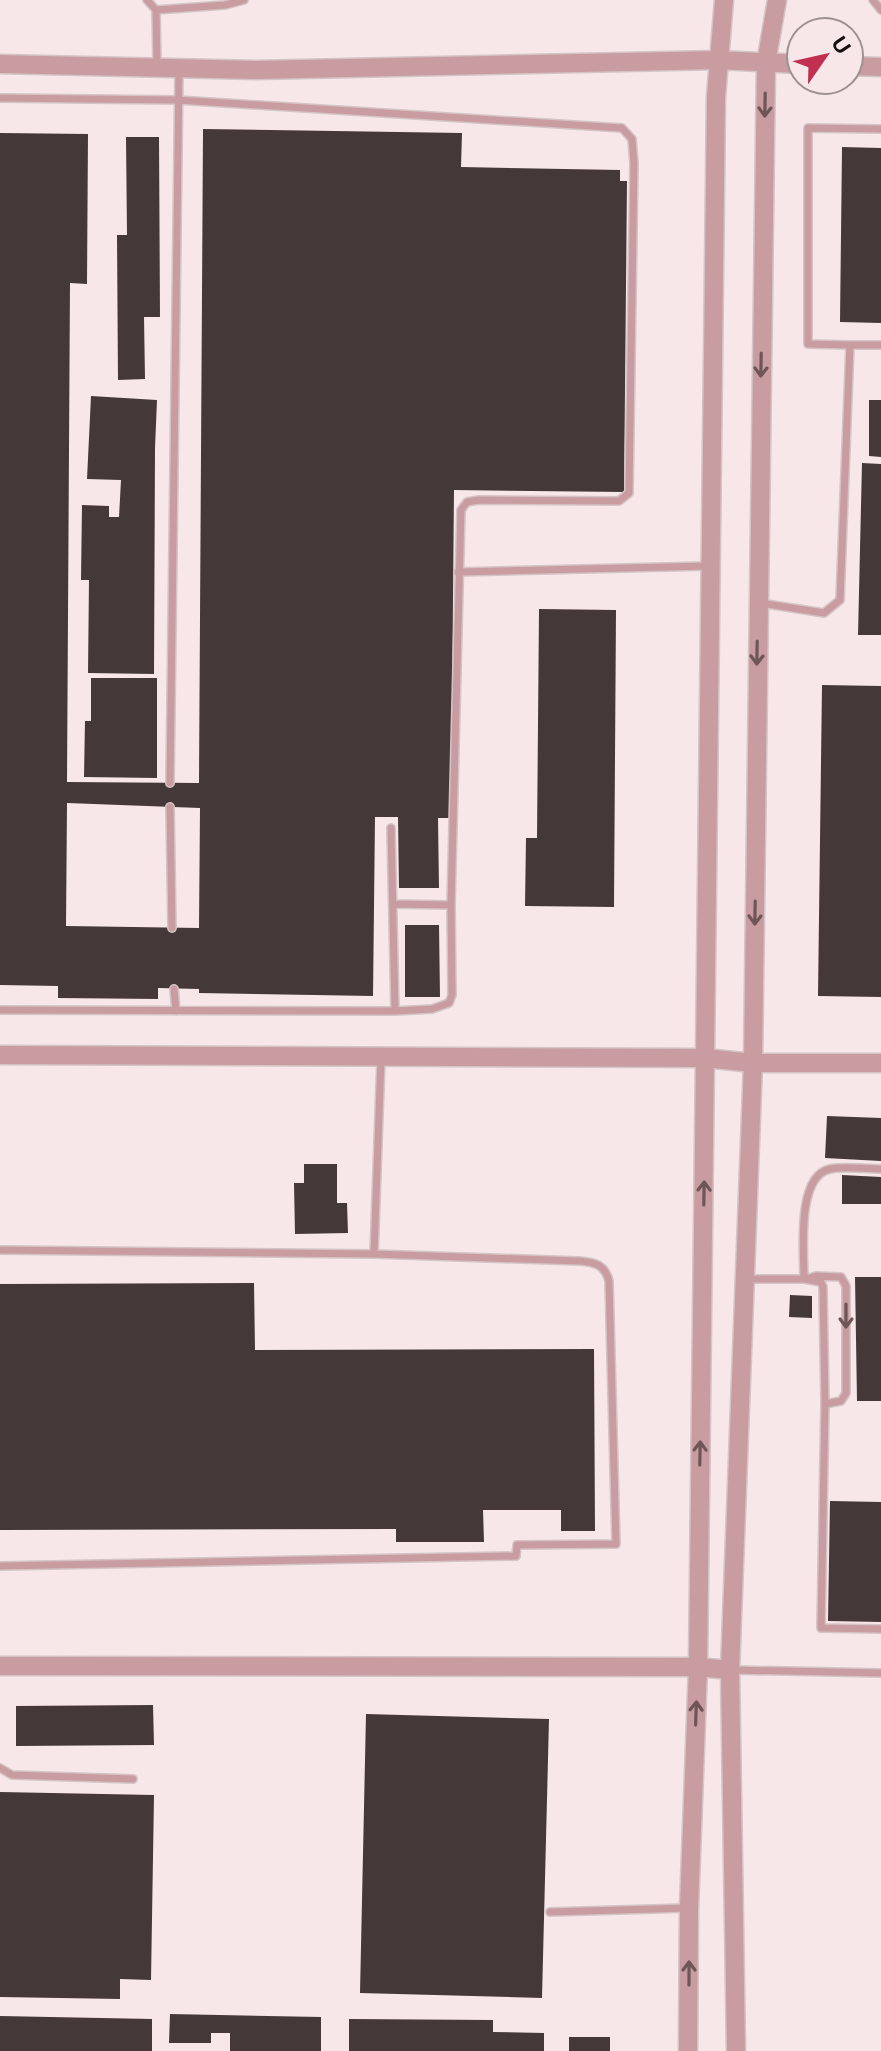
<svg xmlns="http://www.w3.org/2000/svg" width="881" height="2051" viewBox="0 0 881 2051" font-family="Helvetica,sans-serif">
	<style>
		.building { fill: #453839; fill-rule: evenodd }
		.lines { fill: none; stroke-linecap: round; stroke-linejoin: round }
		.service-casing { stroke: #d4c4c5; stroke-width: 10 }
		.tertiary-casing { stroke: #d4c4c5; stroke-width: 21 }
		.service { stroke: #c89ca0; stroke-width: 7 }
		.tertiary { stroke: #c89ca0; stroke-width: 18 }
		.oneway { stroke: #6e5658 }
	</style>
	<rect width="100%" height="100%" fill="#f8e7e8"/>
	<path class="building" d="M 203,129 L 462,133 L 461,167 L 620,170 L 620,181 L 627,181 L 624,492 L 454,490 L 451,818 L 438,818 L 439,888 L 399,888 L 398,817 L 375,817 L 373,996 L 199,993 L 199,989 L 158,988 L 158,999 L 58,998 L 58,986 L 0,985 L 0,133 L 88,134 L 87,284 L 70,283 L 67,782 L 199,783 ZM 67,803 L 200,808 L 199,928 L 66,926 Z
		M 126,137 L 159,137 L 160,317 L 144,317 L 145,379 L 118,380 L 117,235 L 127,235 Z
		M 842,147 L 881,148 L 881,323 L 840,322 Z
		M 91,396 L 157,400 L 155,448 L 154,674 L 88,673 L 89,580 L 81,580 L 82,505 L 109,506 L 109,517 L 119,517 L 121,480 L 87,479 Z
		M 869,400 L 881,400 L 881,457 L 869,456 Z
		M 862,463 L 881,464 L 881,635 L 858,635 Z
		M 539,609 L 616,610 L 614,907 L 525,906 L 526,838 L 537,838 Z
		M 91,678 L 157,678 L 157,778 L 84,777 L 85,721 L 91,721 Z
		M 822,685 L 881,686 L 881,997 L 818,996 Z
		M 405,925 L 439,925 L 440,997 L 405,997 Z
		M 827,1116 L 881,1118 L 881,1161 L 825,1158 Z
		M 304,1164 L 337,1164 L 337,1203 L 347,1203 L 348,1233 L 295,1234 L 294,1183 L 304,1183 Z
		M 842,1175 L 881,1177 L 881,1204 L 842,1204 Z
		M 855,1277 L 881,1277 L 881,1401 L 857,1401 Z
		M 254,1283 L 255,1350 L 594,1349 L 595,1531 L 561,1531 L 561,1510 L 483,1510 L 484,1542 L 396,1542 L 396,1529 L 0,1530 L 0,1284 Z
		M 790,1295 L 812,1296 L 812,1318 L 789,1317 Z
		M 830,1501 L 881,1502 L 881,1622 L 828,1621 Z
		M 153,1705 L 154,1745 L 16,1746 L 16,1706 Z
		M 366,1714 L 549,1719 L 542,1998 L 360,1993 Z
		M 0,1792 L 154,1795 L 151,1980 L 120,1979 L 120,1999 L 0,1997 Z
		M 170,2014 L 321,2017 L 321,2051 L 230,2051 L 230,2033 L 211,2033 L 211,2043 L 169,2043 Z
		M 0,2016 L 152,2019 L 152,2051 L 0,2051 Z
		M 349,2019 L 493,2020 L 493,2032 L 544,2033 L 544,2051 L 349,2051 Z
		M 569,2037 L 610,2037 L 610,2051 L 569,2051 Z"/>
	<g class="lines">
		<g class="service-casing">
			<path id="service" d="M 147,0 L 156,10 L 157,66
				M 873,0 L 881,10
				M 156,10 L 225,5 L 244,0
				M 0,98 L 178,100 L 622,128 L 632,139 L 634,163 L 629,493 L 619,501 L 479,500 L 467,502 L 461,510 L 451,905 L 452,995 L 449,1003 L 432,1009 L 395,1011 L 0,1010
				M 850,345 L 808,344 L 808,128 L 881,129
				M 458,572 L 708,566
				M 760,603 L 824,613 L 840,600 L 850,345 L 881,345
				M 170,783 L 179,71
				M 170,807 L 172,928
				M 391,828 L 395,1011
				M 393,904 L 451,905
				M 174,989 L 176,1011
				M 0,1250 L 374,1254 L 579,1261 C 595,1262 605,1265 609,1281 L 616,1544 L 517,1545 L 516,1556 L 0,1566
				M 374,1254 L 381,1059
				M 745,1279 L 804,1279 L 821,1282 L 823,1287 L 825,1404 L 821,1628 L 881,1629
				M 804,1279 C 804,1252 796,1176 830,1169 C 845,1166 865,1169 881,1169
				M 806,1279 L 816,1276 L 841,1277 L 846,1286 L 846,1393 L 841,1401 L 825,1404
				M 733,1670 L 881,1673
				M 0,1768 L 12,1775 L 133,1779
				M 550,1912 L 687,1908"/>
		</g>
		<g class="tertiary-casing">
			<path id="tertiary" d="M 0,64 L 256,70 L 718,60 L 801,64
				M 849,66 L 881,67
				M 0,1055 L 705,1058 L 753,1063 L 881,1063
				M 0,1666 L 698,1667 L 730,1670
				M 688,2051 L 689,1908 L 698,1667 L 716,97 L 724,0
				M 736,2051 L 730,1670 L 753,1063 L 766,63 L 777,0"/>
		</g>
		<use href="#service" class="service"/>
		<use href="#tertiary" class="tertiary"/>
	</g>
	<defs><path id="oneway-shaft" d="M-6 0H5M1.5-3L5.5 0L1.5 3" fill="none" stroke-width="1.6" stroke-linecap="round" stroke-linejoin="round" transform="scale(2)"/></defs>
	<g class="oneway">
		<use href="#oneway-shaft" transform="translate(765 105) rotate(91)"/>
		<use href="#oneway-shaft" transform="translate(761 365) rotate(91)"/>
		<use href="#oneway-shaft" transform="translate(757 653) rotate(91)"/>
		<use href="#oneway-shaft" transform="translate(755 913) rotate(91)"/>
		<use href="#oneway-shaft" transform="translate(704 1193) rotate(-89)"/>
		<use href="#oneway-shaft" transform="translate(846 1316) rotate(90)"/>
		<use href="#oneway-shaft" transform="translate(700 1453) rotate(-89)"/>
		<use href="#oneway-shaft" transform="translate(696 1713) rotate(-88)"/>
		<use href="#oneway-shaft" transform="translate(689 1973) rotate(-90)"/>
	</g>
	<g transform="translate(825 56) rotate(56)"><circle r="38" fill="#f8e7e8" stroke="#9d9192" stroke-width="2"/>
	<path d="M0-6L14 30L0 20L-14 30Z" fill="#c13051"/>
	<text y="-12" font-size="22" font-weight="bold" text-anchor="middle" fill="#150f10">U</text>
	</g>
</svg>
